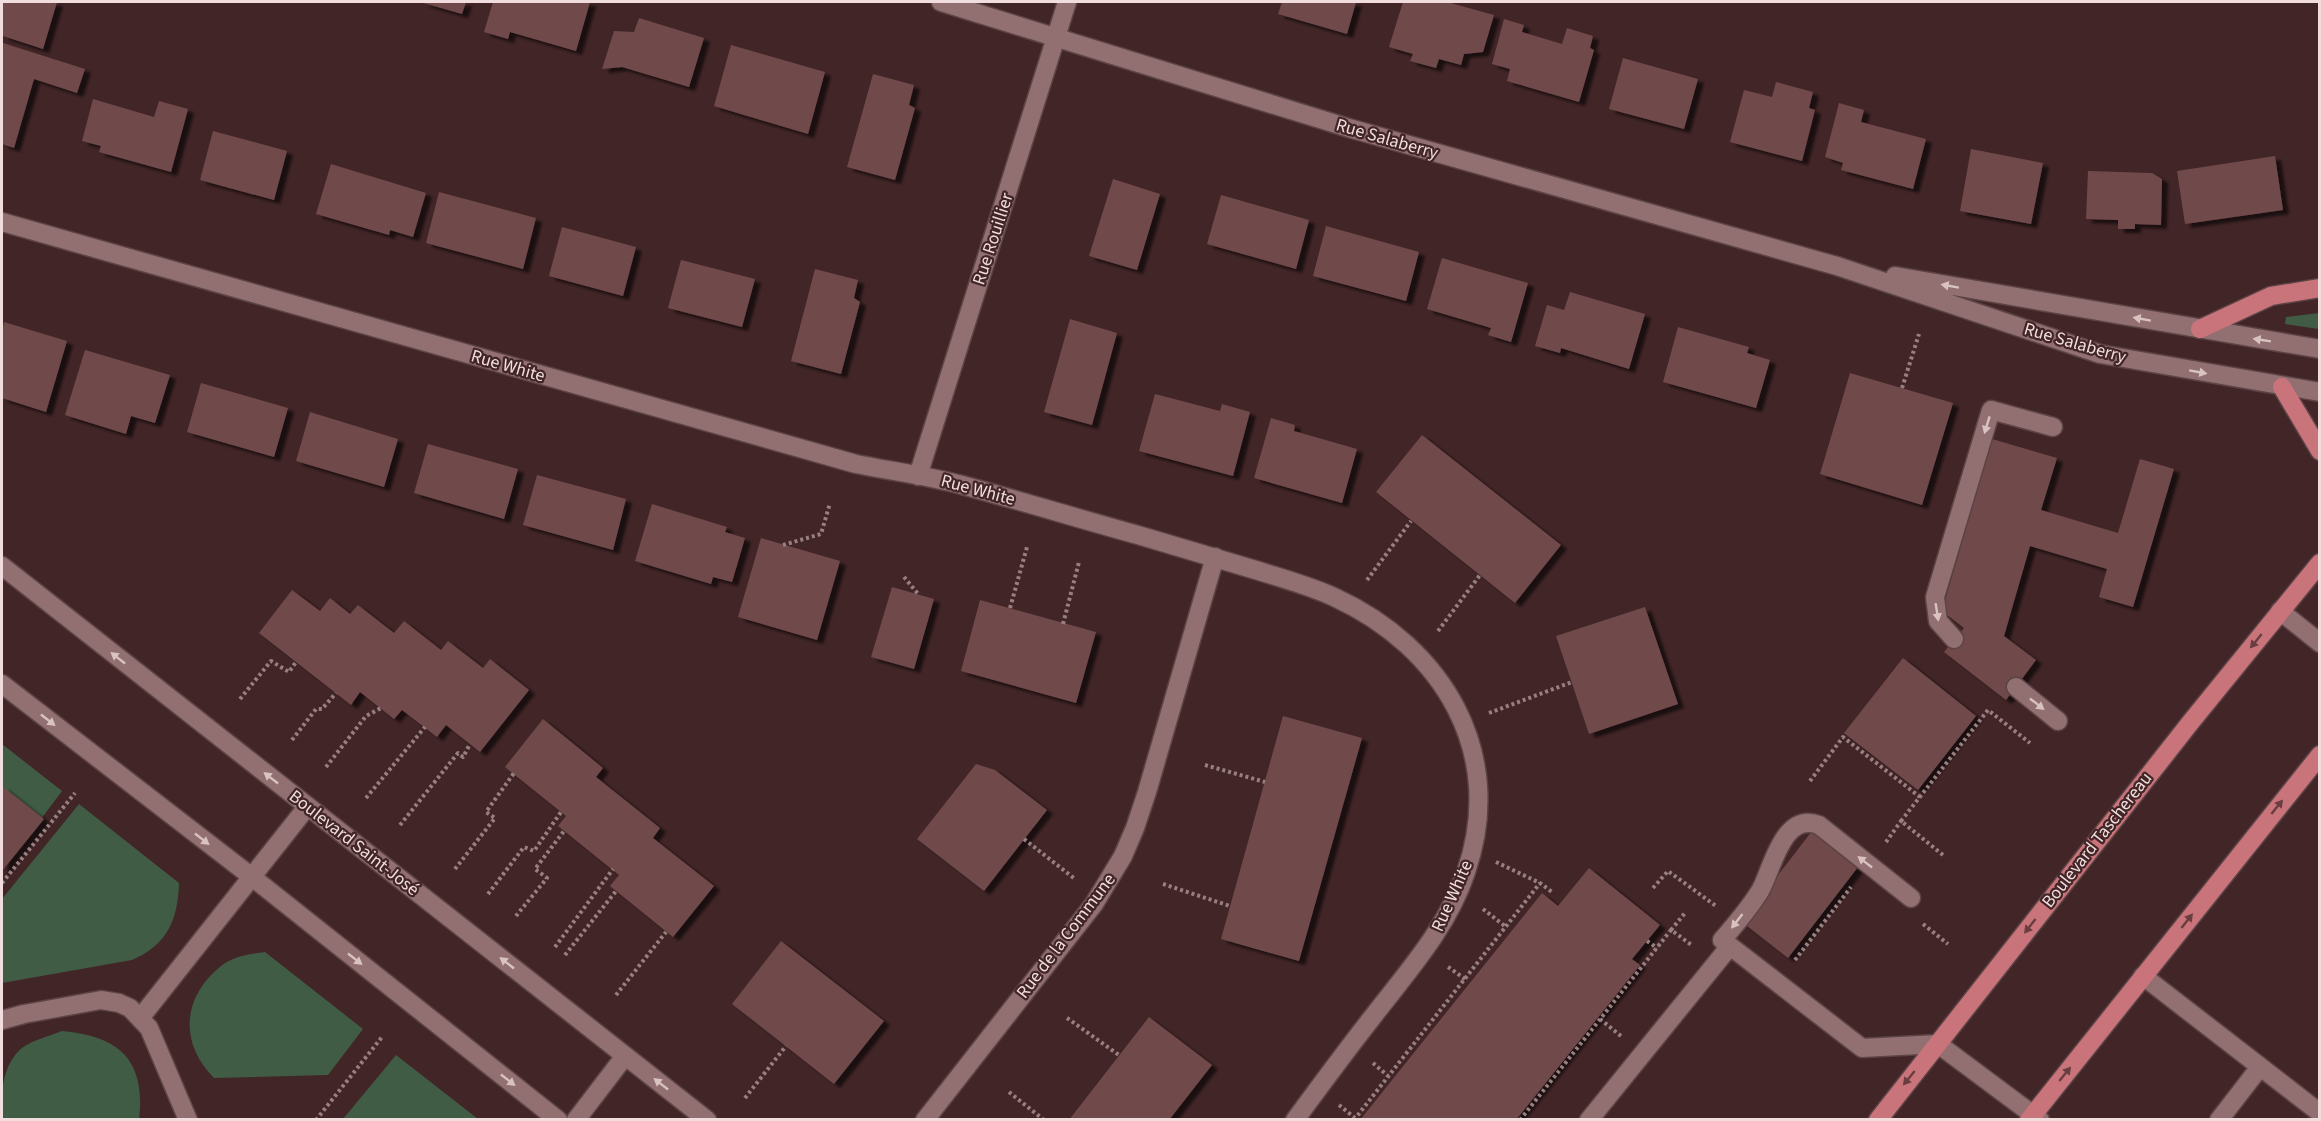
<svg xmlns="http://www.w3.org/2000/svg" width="2321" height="1121" viewBox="0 0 2321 1121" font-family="'Source Sans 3',sans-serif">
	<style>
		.green { fill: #405c45 }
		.building { fill: #70494b; filter: url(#shadow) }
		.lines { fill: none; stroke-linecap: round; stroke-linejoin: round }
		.lane-casing { stroke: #5c4345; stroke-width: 21 }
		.street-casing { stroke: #5c4345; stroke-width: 21 }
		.secondary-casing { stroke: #5c4345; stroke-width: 21 }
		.primary-casing { stroke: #5c4345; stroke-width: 21 }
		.path { stroke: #988081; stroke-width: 4; stroke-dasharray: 3 3; stroke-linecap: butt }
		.lane { stroke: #926f70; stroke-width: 18 }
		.street { stroke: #926f70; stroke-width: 18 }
		.secondary { stroke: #926f70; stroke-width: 18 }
		.primary { stroke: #c9747a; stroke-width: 18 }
		.oneway { fill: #d9c2c2 }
		.oneway2 { fill: #6a3d40 }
		.labels { text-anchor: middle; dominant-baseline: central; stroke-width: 4.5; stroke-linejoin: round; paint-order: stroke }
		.street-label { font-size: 18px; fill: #f1dddd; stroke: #422527 }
	</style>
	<defs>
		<filter id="shadow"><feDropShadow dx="6" dy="4" stdDeviation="1.5" flood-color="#0009"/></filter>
	</defs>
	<rect width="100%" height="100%" fill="#422527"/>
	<path class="green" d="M 2319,313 L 2319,329 L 2285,324 L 2286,317 Z
		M 2,744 L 62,791 L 38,823 L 44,819 L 2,870 Z
		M 79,804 L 179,883 C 178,920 167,945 132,960 L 2,983 L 2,899 Z
		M 265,952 L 363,1029 L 328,1075 L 214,1078 C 179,1043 182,997 221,966 C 233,956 250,954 265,952 Z
		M 62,1031 C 119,1036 146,1060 139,1119 L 2,1119 C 1,1095 1,1066 22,1048 C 32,1040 50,1036 62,1031 Z
		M 396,1055 L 478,1119 L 343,1119 Z"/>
	<path class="building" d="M 2,2 L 57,2 L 43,49 L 3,36 Z
		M 420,2 L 466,2 L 462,14 Z
		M 493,2 L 590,2 L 576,51 L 510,32 L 508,39 L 484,32 Z
		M 1282,2 L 1356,2 L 1347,34 L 1278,14 Z
		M 1403,2 L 1447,2 L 1494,15 L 1483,52 L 1464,54 L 1461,65 L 1439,59 L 1436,68 L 1410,61 L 1413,54 L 1389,47 Z
		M 639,18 L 704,38 L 689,87 L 622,67 L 602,69 L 614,31 L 634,32 Z
		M 1504,19 L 1524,25 L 1522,32 L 1562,44 L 1567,28 L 1593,36 L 1590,48 L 1594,50 L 1579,102 L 1507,81 L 1510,69 L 1492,64 Z
		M 3,43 L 85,69 L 77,93 L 34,79 L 14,148 L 2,144 Z
		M 731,45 L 825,72 L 808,134 L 714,106 Z
		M 1623,58 L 1698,79 L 1684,129 L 1609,109 Z
		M 873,74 L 914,85 L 909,105 L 915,108 L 895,180 L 847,167 Z
		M 1776,82 L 1813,92 L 1809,108 L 1815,110 L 1802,161 L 1730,142 L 1744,90 L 1772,97 Z
		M 93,99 L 154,117 L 159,101 L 188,109 L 171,172 L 99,152 L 101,146 L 82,141 Z
		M 1839,103 L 1864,110 L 1861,122 L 1926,139 L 1913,189 L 1841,170 L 1843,163 L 1825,157 Z
		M 213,131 L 287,151 L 274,200 L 200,180 Z
		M 1971,149 L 2043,163 L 2031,224 L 1960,211 Z
		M 2275,156 L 2283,210 L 2185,224 L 2177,171 Z
		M 331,164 L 426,193 L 413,237 L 390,230 L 389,235 L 316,214 Z
		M 2088,171 L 2152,173 L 2162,179 L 2161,225 L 2135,224 L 2135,229 L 2118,229 L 2118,220 L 2086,219 Z
		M 1113,179 L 1160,194 L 1137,270 L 1089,256 Z
		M 439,192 L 536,218 L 523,269 L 426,243 Z
		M 1221,195 L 1309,220 L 1296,269 L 1207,244 Z
		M 1326,226 L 1419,252 L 1406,301 L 1313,276 Z
		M 562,227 L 636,247 L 623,296 L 549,276 Z
		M 1442,258 L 1528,283 L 1511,342 L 1488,335 L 1491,328 L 1427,309 Z
		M 681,260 L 755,279 L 742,327 L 668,308 Z
		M 815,269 L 858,280 L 854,298 L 860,302 L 841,374 L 791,361 Z
		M 1570,292 L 1645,314 L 1629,369 L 1561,348 L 1560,353 L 1535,346 L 1547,305 L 1564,310 Z
		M 1070,319 L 1117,333 L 1092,425 L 1044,412 Z
		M 4,322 L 67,341 L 46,412 L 2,398 L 2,332 Z
		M 1678,327 L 1749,347 L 1747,353 L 1770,360 L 1756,408 L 1663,382 Z
		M 85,350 L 170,375 L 155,423 L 131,416 L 126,434 L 65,415 Z
		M 1850,373 L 1953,403 L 1922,505 L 1820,474 Z
		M 201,383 L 288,408 L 274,457 L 187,432 Z
		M 1155,394 L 1220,411 L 1222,404 L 1250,412 L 1233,476 L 1139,451 Z
		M 310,412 L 398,439 L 384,487 L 296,461 Z
		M 1271,418 L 1295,425 L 1294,431 L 1357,449 L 1342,503 L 1254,478 Z
		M 1422,435 L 1561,545 L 1515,603 L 1376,492 Z
		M 1992,439 L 2057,458 L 2041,510 L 2118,533 L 2140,459 L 2174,469 L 2133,607 L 2099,597 L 2107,569 L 2030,546 L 2004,636 L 2036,660 L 2006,700 L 1944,652 L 1964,628 L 1942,611 Z
		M 428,444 L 518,469 L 504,519 L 414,493 Z
		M 537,475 L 626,499 L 613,550 L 523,525 Z
		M 652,504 L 727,527 L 725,532 L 745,538 L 732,582 L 713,577 L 711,584 L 635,561 Z
		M 761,538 L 840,561 L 817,640 L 738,617 Z
		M 892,587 L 934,599 L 914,669 L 871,657 Z
		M 292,590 L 320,611 L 330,598 L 350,614 L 358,605 L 394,633 L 404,621 L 441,650 L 448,641 L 483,668 L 490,659 L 529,690 L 480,752 L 446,725 L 437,737 L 402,710 L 394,719 L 360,692 L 351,705 L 259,633 Z
		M 980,600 L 1096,632 L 1076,703 L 961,671 Z
		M 1645,607 L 1678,704 L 1589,734 L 1556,636 Z
		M 1903,658 L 1976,716 L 1918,790 L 1844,733 Z
		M 1283,716 L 1362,738 L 1299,961 L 1221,939 Z
		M 543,719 L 603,768 L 596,777 L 660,828 L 653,838 L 714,886 L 673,937 L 610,886 L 619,875 L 558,826 L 566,816 L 505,767 Z
		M 976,764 L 995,770 L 1047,810 L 984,891 L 917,839 Z
		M 2,786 L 44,819 L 2,871 Z
		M 1812,831 L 1858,867 L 1788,958 L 1742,922 Z
		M 1589,868 L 1660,925 L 1632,959 L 1640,965 L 1516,1120 L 1360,1120 L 1542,893 L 1558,906 Z
		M 781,941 L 884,1021 L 834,1084 L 732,1004 Z
		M 1149,1017 L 1212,1065 L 1169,1120 L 1069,1120 Z"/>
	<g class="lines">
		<g class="lane-casing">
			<path id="lane" d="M 1954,639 L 1938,621 L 1935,597 L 1991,410 L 2053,427
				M 2016,687 L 2058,721
				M 1722,940 C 1735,925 1749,909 1760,891 C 1772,871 1782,811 1819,825 L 1911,898
				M 2143,976 L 2320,1113
				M 141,1017 L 307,807
				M 2,1020 L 24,1014 L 101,1000 L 119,1003 L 130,1008 L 149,1028 L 188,1120
				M 576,1120 L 625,1056
				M 1589,1120 L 1730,946 L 1862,1048 L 1938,1044 L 2040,1120
				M 2219,1120 L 2260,1067"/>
		</g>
		<g class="street-casing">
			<path id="street" d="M 2,222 L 856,464 C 891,471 928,476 962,485 C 1021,501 1080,519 1138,535 C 1178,547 1219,559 1259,571 C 1284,579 1310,586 1334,597 C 1443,647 1507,753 1466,872 C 1447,929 1407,972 1371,1019 C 1345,1052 1320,1086 1295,1120
				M 918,476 L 1067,2
				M 2280,611 L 2320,643
				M 925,1120 L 1094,904 L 1123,856 L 1135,828 L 1147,792 L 1215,557"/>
		</g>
		<g class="secondary-casing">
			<path id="secondary" d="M 941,2 L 1349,128 L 1837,266 L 2100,354 L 2320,392
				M 1895,276 L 2320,349
				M 2,566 L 707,1120
				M 2,684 L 252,877 L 558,1120"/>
		</g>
		<g class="primary-casing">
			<path id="primary" d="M 2200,329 L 2271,296 L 2320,288
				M 2282,387 L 2320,451
				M 1878,1120 L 2190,723 L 2320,563
				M 2029,1120 L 2320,755"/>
		</g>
		<path class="path" d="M 1902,388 L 1919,334
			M 783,545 L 821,534 L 830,503
			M 904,577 L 919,595
			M 1367,580 L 1411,521
			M 1010,608 L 1027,547
			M 1063,624 L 1079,562
			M 1438,631 L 1480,575
			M 240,699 L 271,661 L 289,672 L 296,662
			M 1489,713 L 1572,682
			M 292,740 L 316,709 L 322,709 L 336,693
			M 1205,765 L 1265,782
			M 326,767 L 366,716 L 381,708
			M 1810,781 L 1843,737 L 1920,797
			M 366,798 L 425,727
			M 400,825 L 458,753 L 463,757 L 470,744
			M 1024,839 L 1075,879
			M 1886,842 L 1901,821
			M 1943,855 L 1901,821 L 1988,710 L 2030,743
			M 1496,862 L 1540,883 L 1552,892
			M 455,869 L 495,818 L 486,812 L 514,773
			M 2,883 L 75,793
			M 1163,884 L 1230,906
			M 1653,888 L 1668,871 L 1716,906
			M 488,894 L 524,847 L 534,851 L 561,812
			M 1483,909 L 1506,927
			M 516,916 L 547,878 L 535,869 L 564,831
			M 1923,924 L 1948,944
			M 1671,930 L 1685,913
			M 1647,941 L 1657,948
			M 555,947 L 613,869
			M 565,955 L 616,891
			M 1795,960 L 1851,887
			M 1448,967 L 1465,979
			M 616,995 L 666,932
			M 1067,1018 L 1119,1055
			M 1600,1019 L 1621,1036
			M 1373,1063 L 1388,1076
			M 1009,1092 L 1044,1120
			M 745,1098 L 786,1046
			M 1339,1105 L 1355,1118
			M 316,1120 L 382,1037
			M 1354,1120 L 1540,883
			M 1520,1120 L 1671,930 L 1693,946"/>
		<use href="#lane" class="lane"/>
		<use href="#street" class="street"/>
		<use href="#secondary" class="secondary"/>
		<use href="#primary" class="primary"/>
	</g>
	<defs><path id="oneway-solid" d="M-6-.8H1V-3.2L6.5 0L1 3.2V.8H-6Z" transform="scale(1.5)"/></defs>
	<g class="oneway">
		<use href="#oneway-solid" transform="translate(1950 286) rotate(-170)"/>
		<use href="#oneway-solid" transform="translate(2142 319) rotate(-170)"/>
		<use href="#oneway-solid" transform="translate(2262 340) rotate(-171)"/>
		<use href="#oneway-solid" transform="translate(2198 372) rotate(10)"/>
		<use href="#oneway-solid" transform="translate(1987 425) rotate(107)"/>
		<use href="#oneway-solid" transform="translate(1937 612) rotate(81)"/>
		<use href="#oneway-solid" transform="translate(118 658) rotate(-142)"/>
		<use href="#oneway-solid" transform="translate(2037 704) rotate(38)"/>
		<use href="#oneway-solid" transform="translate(48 720) rotate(38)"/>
		<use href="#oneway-solid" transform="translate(271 778) rotate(-142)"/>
		<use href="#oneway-solid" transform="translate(202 839) rotate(38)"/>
		<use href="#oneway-solid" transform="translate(1865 862) rotate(-142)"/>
		<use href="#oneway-solid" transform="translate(1737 921) rotate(128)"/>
		<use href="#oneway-solid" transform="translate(355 959) rotate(38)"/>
		<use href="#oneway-solid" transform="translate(507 963) rotate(-142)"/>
		<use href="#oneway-solid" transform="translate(508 1080) rotate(38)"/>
		<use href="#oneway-solid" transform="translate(661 1084) rotate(-142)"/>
	</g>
	<g class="oneway2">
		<use href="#oneway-solid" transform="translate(2256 641) rotate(129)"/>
		<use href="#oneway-solid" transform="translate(2277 807) rotate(-51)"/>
		<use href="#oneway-solid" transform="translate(2187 921) rotate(-52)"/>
		<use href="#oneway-solid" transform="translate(2030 926) rotate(128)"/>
		<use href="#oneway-solid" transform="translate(2065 1074) rotate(-51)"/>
		<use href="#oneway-solid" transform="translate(1909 1078) rotate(129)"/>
	</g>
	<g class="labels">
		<g class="street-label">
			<text transform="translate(1387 139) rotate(16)">Rue Salaberry</text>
			<text transform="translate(993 239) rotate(-72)">Rue Rouillier</text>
			<text transform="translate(2075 343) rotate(16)">Rue Salaberry</text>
			<text transform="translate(508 366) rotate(16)">Rue White</text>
			<text transform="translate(978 490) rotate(15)">Rue White</text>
			<text transform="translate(2097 840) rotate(-52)">Boulevard Taschereau</text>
			<text transform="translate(354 843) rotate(38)">Boulevard Saint-José</text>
			<text transform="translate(1452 896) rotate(-66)">Rue White</text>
			<text transform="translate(1066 936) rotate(-53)">Rue de la Commune</text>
		</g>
	</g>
	<rect width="2321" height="1121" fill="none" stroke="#f1dddd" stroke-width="6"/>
</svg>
